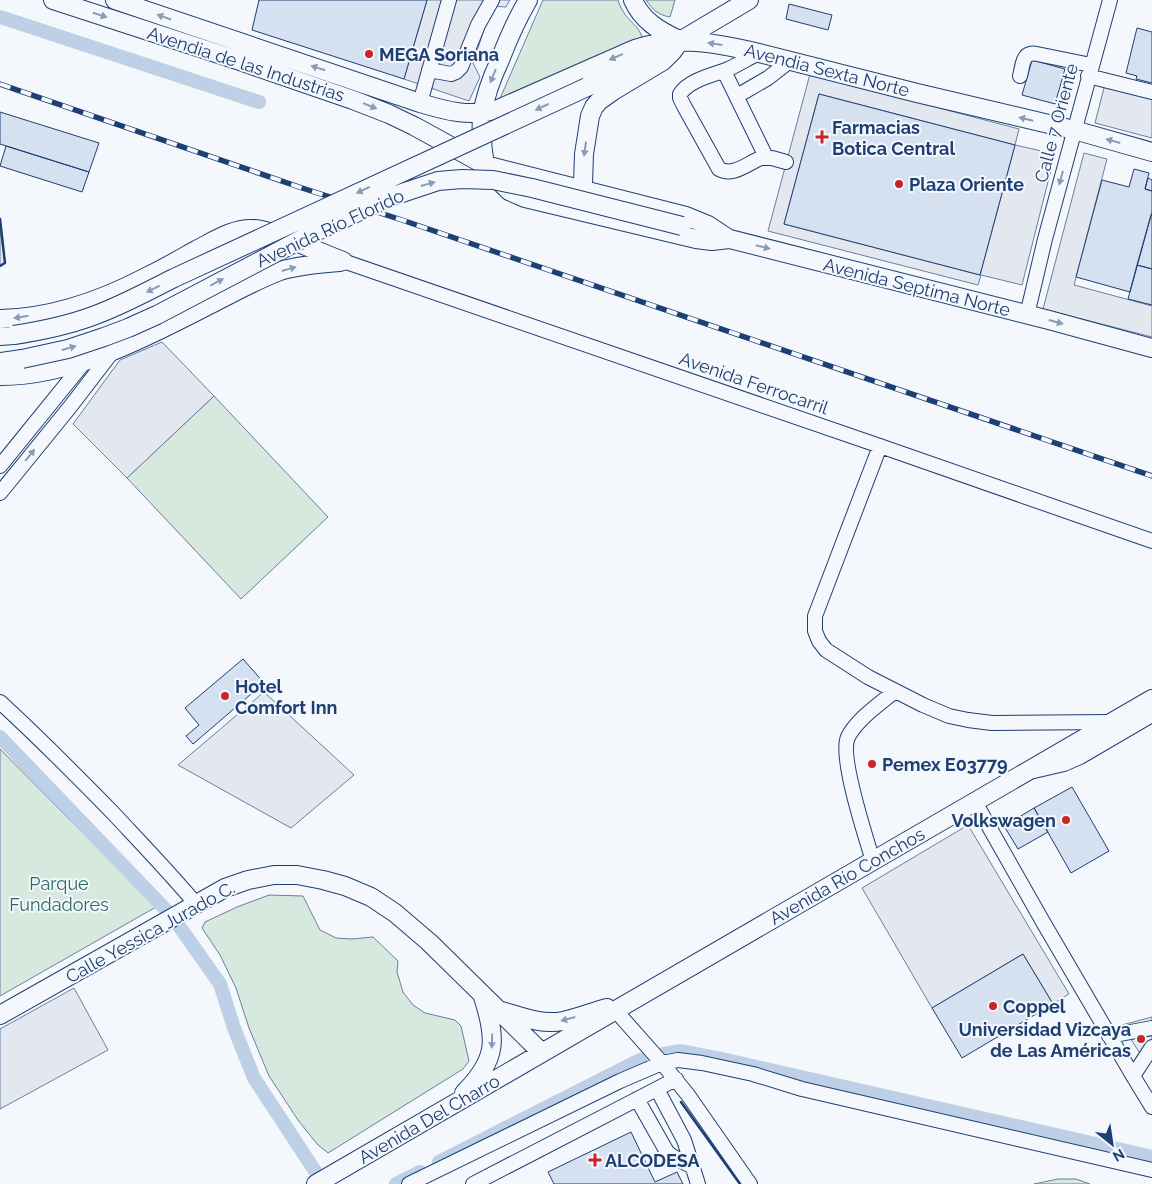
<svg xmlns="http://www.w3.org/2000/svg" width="1152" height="1184" viewBox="0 0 1152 1184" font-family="Raleway,sans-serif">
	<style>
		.green { fill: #d7e8df; stroke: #687fa3 }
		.parking { fill: #e3e8f0; stroke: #687fa3; fill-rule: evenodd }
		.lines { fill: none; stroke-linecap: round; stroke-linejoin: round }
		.canal { stroke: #bed0e5; stroke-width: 14 }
		.building { fill: #d5e0f0; stroke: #1d3f73 }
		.minor-casing { stroke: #1d3f73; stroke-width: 16 }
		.major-casing { stroke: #1d3f73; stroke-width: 20 }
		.minor { stroke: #f4f7fb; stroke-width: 14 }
		.major { stroke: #f4f7fb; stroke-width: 18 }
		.rail-casing { stroke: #1d3f73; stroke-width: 5.5 }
		.rail { stroke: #f4f7fb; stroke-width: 4; stroke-dasharray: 11; stroke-linecap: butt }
		.major-bridge-casing { stroke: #1d3f73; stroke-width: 20; stroke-linecap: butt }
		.major-bridge { stroke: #f4f7fb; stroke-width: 18 }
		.wall { stroke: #1d3f73; stroke-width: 2.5 }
		.oneway { fill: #889bb7 }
		.poi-dot { fill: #c62828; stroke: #f4f7fb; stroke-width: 2 }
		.labels { text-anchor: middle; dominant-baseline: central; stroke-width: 4; stroke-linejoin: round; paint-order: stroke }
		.poi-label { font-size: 18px; font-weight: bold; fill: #1d3f73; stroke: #f4f7fb; text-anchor: start }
		.street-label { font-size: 18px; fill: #1d3f73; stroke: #f4f7fb }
		.park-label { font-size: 18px; fill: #2c6c60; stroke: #f4f7fb }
	</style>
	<rect width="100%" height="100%" fill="#f4f7fb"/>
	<path class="green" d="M 543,0 L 618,0 C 619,4 621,8 623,11 C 628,21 639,26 642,37 L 573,70 L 498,103 Z
		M 646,0 L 675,0 L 670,17 C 658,15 653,10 646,0 Z
		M 214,396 L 328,517 L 241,599 L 127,478 Z
		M 0,749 L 156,907 L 0,996 Z
		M 269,895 L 303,896 L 320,930 L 336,938 L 352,939 L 373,937 L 398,961 L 397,972 L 403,992 L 413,1005 L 425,1013 L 455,1020 L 461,1026 L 469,1061 L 463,1069 L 328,1153 L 317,1144 L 298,1120 L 269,1076 L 249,1028 L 236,988 L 220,955 L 202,928 L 205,922 L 237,907 Z
		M 1058,1179 L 1076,1179 L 1090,1184 L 1034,1184 Z"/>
	<path class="parking" d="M 427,0 L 510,0 L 506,7 L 492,6 L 473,63 L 480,77 L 469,101 L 404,79 Z
		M 810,74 L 1019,129 L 1015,145 L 1055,154 L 1022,285 L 981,275 L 978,285 L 768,231 ZM 819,94 L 1015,145 L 980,275 L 784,224 Z
		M 1105,84 L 1152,96 L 1152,138 L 1095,123 Z
		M 1084,153 L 1107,159 L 1074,285 L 1152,306 L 1152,337 L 1043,309 Z
		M 0,230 L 5,263 L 0,266 Z
		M 162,342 L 214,396 L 127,478 L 73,424 L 120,360 Z
		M 264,692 L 354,775 L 291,828 L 178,765 Z
		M 968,825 L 1069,994 L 1053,1004 L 1023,954 L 932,1008 L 862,888 Z
		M 74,988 L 108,1050 L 0,1109 L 0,1029 Z
		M 1152,1017 L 1152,1056 L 1139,1052 L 1122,1025 Z"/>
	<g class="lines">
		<path class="canal" d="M 0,17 L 259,102
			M 0,737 L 167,911 L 179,926 L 220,984 L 234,1028 L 254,1078 L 315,1171
			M 439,1162 L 634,1063 L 648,1057 L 681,1051 L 722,1059 L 1152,1157
			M 396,1184 L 420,1172"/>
	</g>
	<path class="building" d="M 259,0 L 427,0 L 404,79 L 252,30 Z
		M 789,4 L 832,15 L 828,30 L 786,19 Z
		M 1137,28 L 1152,32 L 1152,83 L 1136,79 L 1137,76 L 1126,73 Z
		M 1032,60 L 1065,69 L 1055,104 L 1022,95 Z
		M 819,94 L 1015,145 L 980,275 L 784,224 Z
		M 0,112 L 99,143 L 89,172 L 0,144 Z
		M 6,146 L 89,172 L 82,192 L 0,166 Z
		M 1134,169 L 1149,173 L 1145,189 L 1152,191 L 1152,212 L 1130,292 L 1076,277 L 1102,180 L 1129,187 Z
		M 1148,178 L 1152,180 L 1152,191 L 1145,189 Z
		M 1151,215 L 1152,215 L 1152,269 L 1137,265 Z
		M 1137,265 L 1152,269 L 1152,305 L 1128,299 Z
		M 243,659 L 264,683 L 193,744 L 186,736 L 199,725 L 185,708 Z
		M 1072,787 L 1109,851 L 1071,873 L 1034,808 Z
		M 1034,808 L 1048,832 L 1018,849 L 1004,826 Z
		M 1023,954 L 1053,1004 L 962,1058 L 932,1008 Z
		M 631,1132 L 655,1182 L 677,1172 L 683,1184 L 554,1184 L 548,1172 Z"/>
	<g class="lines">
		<g class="minor-casing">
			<path id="minor" d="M 759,53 C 748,58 738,65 726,70 C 713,75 689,80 680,94 L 680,98 L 684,106 L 719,169 C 733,177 748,163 761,158 L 772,158 L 786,162
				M 429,70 L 451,74 L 456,72 L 461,67 L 478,25 L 492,0
				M 724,71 L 766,157
				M 1020,76 C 1023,65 1022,51 1037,54 L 1091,65
				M 1088,76 L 1152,92
				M 737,96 L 768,78 L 791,60
				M 420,103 L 449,0
				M 343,261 L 880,446 L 1152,541
				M 1027,315 L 1045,239 L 1110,0
				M 880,446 L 815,616 L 815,631 L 819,641 L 826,650 L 868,677 L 923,705 L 949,716 L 968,720 L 992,723 L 1111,722
				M 0,466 L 86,360
				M 0,493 L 70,407 L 113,351
				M 0,702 C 39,738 77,776 114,814 C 142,844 170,873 196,904
				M 1034,771 L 1064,764 L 1080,757 L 1152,715
				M 975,802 L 1043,922 L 1133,1076 L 1152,1107
				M 873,861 C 866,838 839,756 848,737 C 857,719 880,704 895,691
				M 616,1011 L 662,1063 L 688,1095 L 750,1184
				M 1109,1036 L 1152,1028
				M 1133,1076 L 1152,1047
				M 657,1089 L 684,1140 L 698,1184
				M 637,1099 L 667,1152 L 672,1156 L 691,1166
				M 409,1184 L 620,1081 L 662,1063 L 678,1060 L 702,1063 L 753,1074 L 802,1089 L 1152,1170
				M 473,1184 L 676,1079"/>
		</g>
		<g class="major-casing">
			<path id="major" d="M 53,0 L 237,60 L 353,100 L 389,114 L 414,126 L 485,165 L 686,216 L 708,225 L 729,239
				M 115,0 L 420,103 C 447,111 469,117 496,110 L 635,49 C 676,35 717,43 759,53 L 917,93 L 1074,130 L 1152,152
				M 633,0 C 642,21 660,31 679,40
				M 587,87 L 680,41 L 749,0
				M 485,165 C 482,149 481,132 482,115 C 485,96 492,77 500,60 C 508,39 517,19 528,0
				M 497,179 L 509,191 L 525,198 L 696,239 L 712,241 L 729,239
				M 584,190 L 583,184 L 584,154 L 590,116 L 594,107 L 599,101 L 613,91 L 663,61 L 672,52 L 680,41
				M 718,236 L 1049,320 L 1152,348
				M 0,319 C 50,318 102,300 146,277 C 163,269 180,259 196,250 C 214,241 233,228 253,229 C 259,229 266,231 272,233 C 296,241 319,252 343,261
				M 0,336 L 14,335
				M 0,362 L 22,359
				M 0,376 C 74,376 147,337 211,304 C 233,293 256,280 280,271 C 299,265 319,264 340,262
				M 502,1011 C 522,1017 542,1025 563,1021 C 578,1018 592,1012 607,1008
				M 0,1015 L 225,888 L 248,880 L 274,875 L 297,875 L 323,880 L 345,886 L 371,897 L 395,913 L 429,942 L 542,1053
				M 464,1093 C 497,1060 497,1040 483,997
				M 316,1184 L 1152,699"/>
		</g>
		<use href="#minor" class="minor"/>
		<use href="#major" class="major"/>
		<g class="rail-casing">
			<path id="rail" d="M 0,84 L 302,188 L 402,220 L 1152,476"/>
		</g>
		<use href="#rail" class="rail"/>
		<g class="major-bridge-casing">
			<path id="major-bridge" d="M 14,335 C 40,331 65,326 90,317 C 119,307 146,292 174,278 L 587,87
				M 22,359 L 68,349 L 104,337 L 128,328 L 157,315 L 315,232 L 390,197 L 438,181 L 462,179 L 493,180 L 532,188 L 682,226"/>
		</g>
		<use href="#major-bridge" class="major-bridge"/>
		<path class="wall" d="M 0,219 L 5,263 L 0,266
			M 681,1102 L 740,1184"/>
	</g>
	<defs><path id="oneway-solid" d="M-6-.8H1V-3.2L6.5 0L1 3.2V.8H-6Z" transform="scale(1.25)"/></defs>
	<g class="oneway">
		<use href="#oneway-solid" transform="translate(100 15) rotate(18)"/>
		<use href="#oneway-solid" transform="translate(164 17) rotate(-161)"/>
		<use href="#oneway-solid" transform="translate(715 44) rotate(-172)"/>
		<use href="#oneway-solid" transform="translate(616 57) rotate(156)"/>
		<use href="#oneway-solid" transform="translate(318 68) rotate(-162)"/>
		<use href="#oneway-solid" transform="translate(493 76) rotate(112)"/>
		<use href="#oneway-solid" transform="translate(370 106) rotate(22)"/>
		<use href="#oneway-solid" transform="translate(542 107) rotate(155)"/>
		<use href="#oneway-solid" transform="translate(1026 119) rotate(-167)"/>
		<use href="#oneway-solid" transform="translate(1113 141) rotate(-164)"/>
		<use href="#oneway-solid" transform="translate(585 149) rotate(98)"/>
		<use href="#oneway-solid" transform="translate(1061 178) rotate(105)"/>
		<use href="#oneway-solid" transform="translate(428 184) rotate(-16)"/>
		<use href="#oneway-solid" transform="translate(363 190) rotate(155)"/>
		<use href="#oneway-solid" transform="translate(763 247) rotate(14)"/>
		<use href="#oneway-solid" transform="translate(289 269) rotate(-16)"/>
		<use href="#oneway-solid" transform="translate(217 282) rotate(-28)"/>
		<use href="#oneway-solid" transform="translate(153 289) rotate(154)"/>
		<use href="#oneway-solid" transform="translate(21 317) rotate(171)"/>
		<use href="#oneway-solid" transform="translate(1056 322) rotate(15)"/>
		<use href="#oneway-solid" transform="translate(69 348) rotate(-16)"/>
		<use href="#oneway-solid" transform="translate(30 455) rotate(-51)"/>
		<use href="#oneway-solid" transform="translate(568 1019) rotate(165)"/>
		<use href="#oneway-solid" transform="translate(492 1041) rotate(92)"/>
	</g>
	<g class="poi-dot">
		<circle cx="369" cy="54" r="5"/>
		<path d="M819.5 129.5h5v5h5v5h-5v5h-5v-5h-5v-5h5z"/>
		<circle cx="899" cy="184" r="5"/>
		<circle cx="225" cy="696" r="5"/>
		<circle cx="872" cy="764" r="5"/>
		<circle cx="1066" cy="820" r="5"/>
		<circle cx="993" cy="1006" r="5"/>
		<circle cx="1141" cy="1039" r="5"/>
		<path d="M592.5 1152.5h5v5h5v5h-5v5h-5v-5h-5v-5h5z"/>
	</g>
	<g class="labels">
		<g class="poi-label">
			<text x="379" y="54">MEGA Soriana</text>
			<text x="832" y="127">Farmacias<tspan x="832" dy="21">Botica Central</tspan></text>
			<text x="909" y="184">Plaza Oriente</text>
			<text x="235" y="686">Hotel<tspan x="235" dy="21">Comfort Inn</tspan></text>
			<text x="882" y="764">Pemex E03779</text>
			<text x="1056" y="820" text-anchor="end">Volkswagen</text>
			<text x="1003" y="1006">Coppel</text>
			<text x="1131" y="1029" text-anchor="end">Universidad Vizcaya<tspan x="1131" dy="21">de Las Américas</tspan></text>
			<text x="605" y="1160">ALCODESA</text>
		</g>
		<g class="street-label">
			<text transform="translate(246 64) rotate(18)">Avendia de las Industrias</text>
			<text transform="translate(827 70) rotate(14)">Avendia Sexta Norte</text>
			<text transform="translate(1056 123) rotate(-75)">Calle 7 Oriente</text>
			<text transform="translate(330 228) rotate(-25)">Avenida Río Florido</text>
			<text transform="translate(917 287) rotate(14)">Avenida Septima Norte</text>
			<text transform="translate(754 383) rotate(19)">Avenida Ferrocarril</text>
			<text transform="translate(847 876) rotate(-30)">Avenida Río Conchos</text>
			<text transform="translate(150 932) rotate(-29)">Calle Yessica Jurado C.</text>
			<text transform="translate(429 1119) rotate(-30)">Avenida Del Charro</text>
		</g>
		<g class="park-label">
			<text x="59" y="883">Parque<tspan x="59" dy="21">Fundadores</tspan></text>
		</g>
	</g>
	<g transform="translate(1112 1144) rotate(150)" stroke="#f4f7fb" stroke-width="4" paint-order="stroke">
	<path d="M0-4L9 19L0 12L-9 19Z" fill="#1d3f73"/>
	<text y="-8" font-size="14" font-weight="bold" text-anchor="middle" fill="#1d3f73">N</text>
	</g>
</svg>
